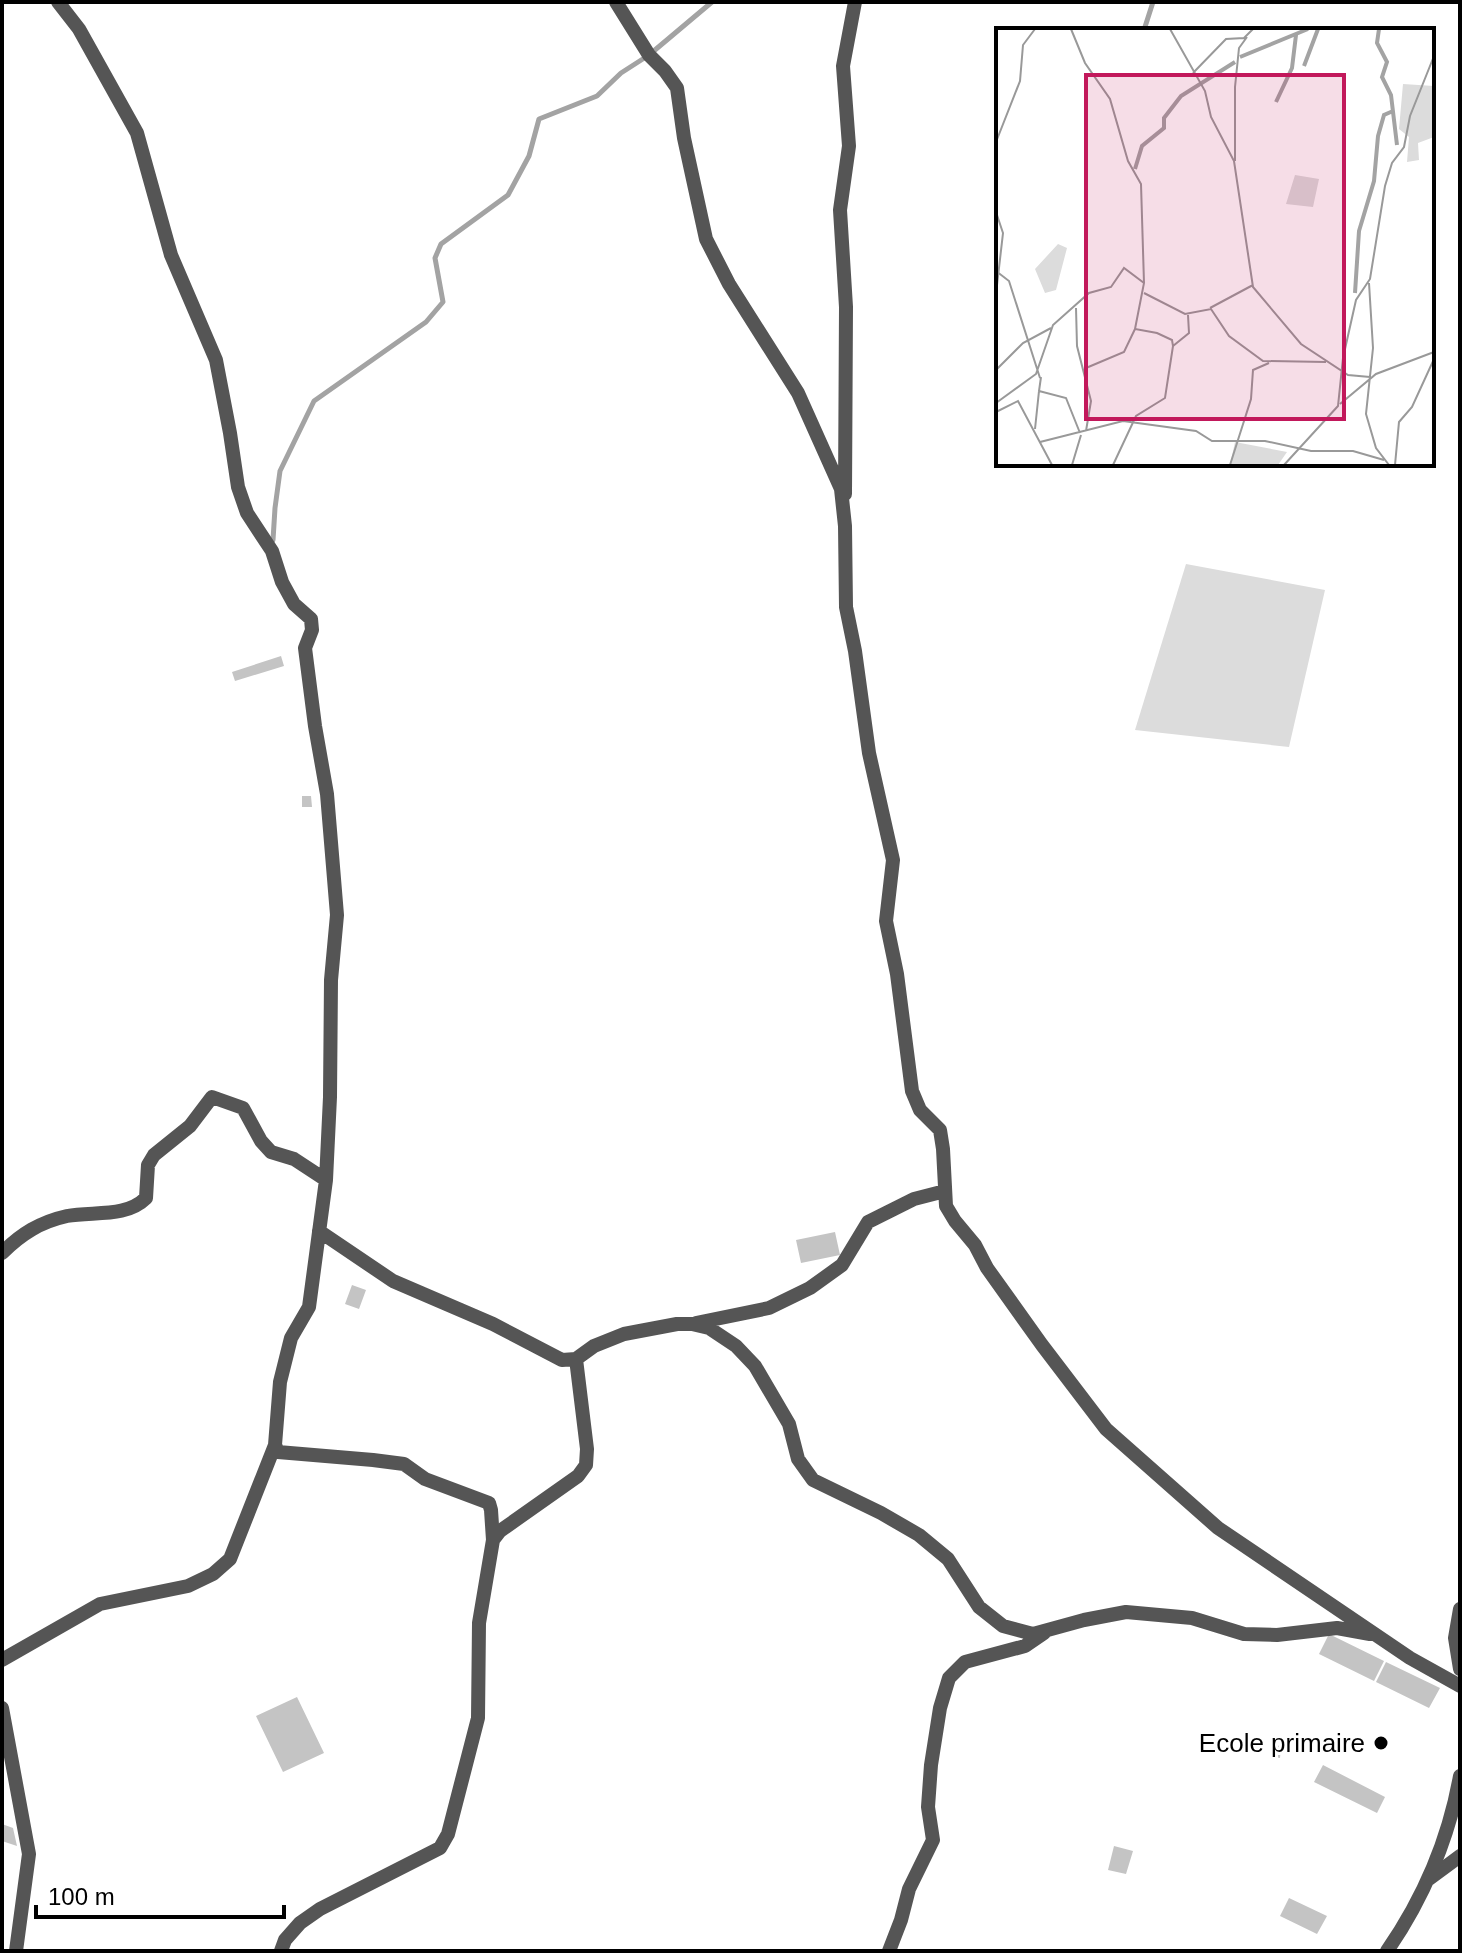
<svg xmlns="http://www.w3.org/2000/svg" width="1462" height="1953" viewBox="0 0 1462 1953" font-family="Arial,sans-serif">
	<style>
		.green { fill: #dcdcdc }
		.lines { fill: none; stroke-linecap: round; stroke-linejoin: round }
		.stream { stroke: #a3a3a3; stroke-width: 5 }
		.building { fill: #c4c4c4 }
		.minor { stroke: #555; stroke-width: 14 }
		.poi-dot { fill: #000; stroke: #fff; stroke-width: 3 }
		.labels { text-anchor: middle; dominant-baseline: central; stroke-width: 6; stroke-linejoin: round; paint-order: stroke }
		.poi-label { font-size: 26px; fill: #000; stroke: #fff; text-anchor: end }
		.inset-river { fill: none; stroke: #a3a3a3; stroke-width: 4 }
		.inset-road { fill: none; stroke: #999; stroke-width: 2 }
		.view { fill: #c2185b; fill-opacity: 0.15; stroke: #c2185b; stroke-width: 4 }
		.inset-edge { fill: none; stroke: #000; stroke-width: 4 }
	</style>
	<rect width="100%" height="100%" fill="#fff"/>
	<path class="green" d="M 1186,564 L 1325,590 L 1289,747 L 1135,730 Z"/>
	<g class="lines">
		<path class="stream" d="M 1144,30 L 1153,2
			M 273,540 L 275,508 L 280,471 L 314,401 L 426,322 L 443,302 L 435,258 L 441,244 L 508,195 L 529,156 L 539,119 L 597,96 L 621,73 L 649,55 L 712,2"/>
	</g>
	<path class="building" d="M 281,656 L 284,666 L 235,681 L 232,672 Z
		M 302,796 L 311,796 L 312,807 L 302,807 Z
		M 835,1232 L 840,1255 L 801,1263 L 796,1240 Z
		M 352,1285 L 366,1290 L 359,1309 L 345,1304 Z
		M 1329,1634 L 1384,1661 L 1374,1681 L 1319,1654 Z
		M 1386,1662 L 1440,1688 L 1429,1708 L 1376,1682 Z
		M 297,1697 L 324,1753 L 283,1772 L 256,1716 Z
		M 1272,1745 L 1281,1746 L 1280,1758 L 1270,1756 Z
		M 1323,1765 L 1385,1797 L 1377,1813 L 1314,1782 Z
		M 2,1824 L 13,1828 L 17,1846 L 2,1841 Z
		M 1114,1846 L 1133,1851 L 1126,1874 L 1108,1870 Z
		M 1289,1898 L 1327,1916 L 1317,1934 L 1280,1916 Z"/>
	<g class="lines">
		<path class="minor" d="M 58,2 L 79,29 L 137,133 L 171,255 L 216,360 L 230,433 L 238,487 L 247,513 L 272,551 L 282,582 L 294,604 L 311,619 L 312,630 L 305,648 L 315,726 L 327,794 L 337,915 L 331,980 L 330,1097 L 326,1180 L 309,1307 L 291,1338 L 280,1382 L 275,1445 L 278,1452 L 373,1460 L 404,1464 L 425,1479 L 489,1503 L 491,1510 L 493,1540
			M 616,2 L 649,55 L 665,71 L 677,88 L 684,138 L 706,239 L 729,284 L 798,393 L 841,489 L 845,526 L 846,607 L 855,651 L 869,753 L 893,860 L 886,921 L 897,974 L 912,1091 L 920,1110 L 940,1130 L 943,1149 L 946,1206 L 955,1221 L 975,1245 L 987,1268 L 1042,1345 L 1106,1429 L 1218,1528 L 1410,1658 L 1460,1686
			M 845,494 L 846,307 L 840,210 L 849,146 L 843,66 L 855,2
			M 319,1231 L 393,1281 L 493,1324 L 562,1360 L 576,1359 L 594,1346 L 624,1334 L 677,1324 L 692,1324 L 709,1328 L 736,1346 L 755,1366 L 789,1424 L 798,1459 L 813,1480 L 881,1513 L 919,1535 L 948,1559 L 979,1607 L 1003,1626 L 1033,1634 L 1084,1620 L 1126,1612 L 1192,1618 L 1244,1634 L 1277,1635 L 1337,1628 L 1370,1634
			M 2,1253 C 21,1234 40,1222 67,1216 C 93,1211 126,1218 146,1198 L 148,1165 L 154,1155 L 190,1126 L 212,1097 L 243,1108 L 261,1141 L 271,1152 L 294,1159 L 326,1180
			M 696,1323 L 769,1308 L 810,1288 L 842,1265 L 868,1222 L 914,1199 L 945,1191
			M 1460,1609 L 1455,1638 L 1460,1669
			M 2,1660 L 100,1604 L 188,1586 L 213,1574 L 230,1559 L 275,1445
			M 2,1708 L 29,1854 L 16,1951
			M 1429,1879 L 1460,1856
			M 281,1951 L 285,1940 L 300,1923 L 320,1909 L 440,1848 L 448,1834 L 478,1718 L 479,1623 L 493,1540 L 500,1531 L 578,1476 L 586,1465 L 587,1449 L 576,1359
			M 889,1951 L 901,1920 L 909,1889 L 933,1840 L 928,1807 L 931,1765 L 940,1708 L 949,1678 L 965,1662 L 1025,1646 L 1044,1633
			M 1387,1951 C 1423,1899 1449,1838 1460,1776"/>
	</g>
	<circle class="poi-dot" cx="1381" cy="1743" r="8"/>
	<g class="labels">
		<g class="poi-label">
			<text x="1365" y="1743">Ecole primaire</text>
		</g>
	</g>
	<g transform="translate(996 28)">
		<rect width="438" height="438" fill="#fff"/>
		<path d="M 407,56 L 438,58 L 438,109 L 422,115 L 423,132 L 411,134 L 413,109 L 403,101 ZM 299,147 L 323,151 L 317,179 L 290,176 ZM 62,216 L 71,220 L 60,262 L 49,265 L 39,241 ZM 239,414 L 291,424 L 282,437 L 234,437 Z" fill="#dcdcdc"/>
		<path class="inset-river" d="M 383,1 L 381,15 L 391,34 L 386,49 L 395,67 L 401,117M 244,29 L 312,1M 308,38 L 322,1M 280,74 L 296,40 L 300,7M 139,141 L 146,118 L 168,100 L 168,90 L 185,68 L 239,34M 359,265 L 363,203 L 378,153 L 382,108 L 388,87 L 397,83"/>
		<path class="inset-road" d="M 75,1 L 89,35 L 114,71 L 132,133 L 145,156 L 148,255 L 139,301 L 161,305 L 176,312 L 177,318M 174,1 L 209,63 L 215,89 L 238,133 L 257,259 L 305,316 L 352,347 L 374,349M 197,45 L 230,11 L 248,10 L 257,1M 0,114 L 24,53 L 27,17 L 39,1M 239,133 L 239,59 L 243,20 L 251,9M 0,184 L 7,205 L 0,266M 0,243 L 13,253 L 44,350M 373,255 L 377,320 L 370,386 L 380,420 L 393,437M 148,265 L 189,286 L 215,281 L 233,308 L 267,333 L 330,334M 80,280 L 81,318 L 95,373 L 90,403M 214,280 L 257,257M 90,340 L 128,324 L 139,301M 0,342 L 27,315 L 55,300M 45,349 L 43,363 L 70,370 L 84,405M 0,375 L 40,346 L 57,297 L 93,265 L 115,259 L 128,240 L 148,255M 344,376 L 380,346 L 438,324M 0,384 L 22,373 L 56,437M 39,401 L 43,363M 44,414 L 127,393 L 200,403 L 216,413 L 269,413 L 315,423 L 357,423 L 388,432M 76,437 L 85,407M 117,437 L 140,388 L 169,370 L 177,318 L 193,305 L 192,287M 234,437 L 255,371 L 257,342 L 273,335M 288,437 L 342,378 L 347,330 L 360,272 L 374,251 L 389,158 L 396,135 L 408,119 L 414,88 L 438,28M 399,437 L 403,394 L 416,379 L 438,331"/>
		<path class="view" d="M 90,47 L 348,47 L 348,391 L 90,391 Z"/>
		<rect width="438" height="438" class="inset-edge"/>
	</g>
	<rect width="1462" height="1953" fill="none" stroke="#000000" stroke-width="8"/>
	<path d="M36 1905v12h248v-12" fill="none" stroke="#000000" stroke-width="4"/>
	<text x="48" y="1905" font-size="24" fill="#000000" stroke="#ffffff" stroke-width="6" paint-order="stroke">100 m</text>
</svg>
